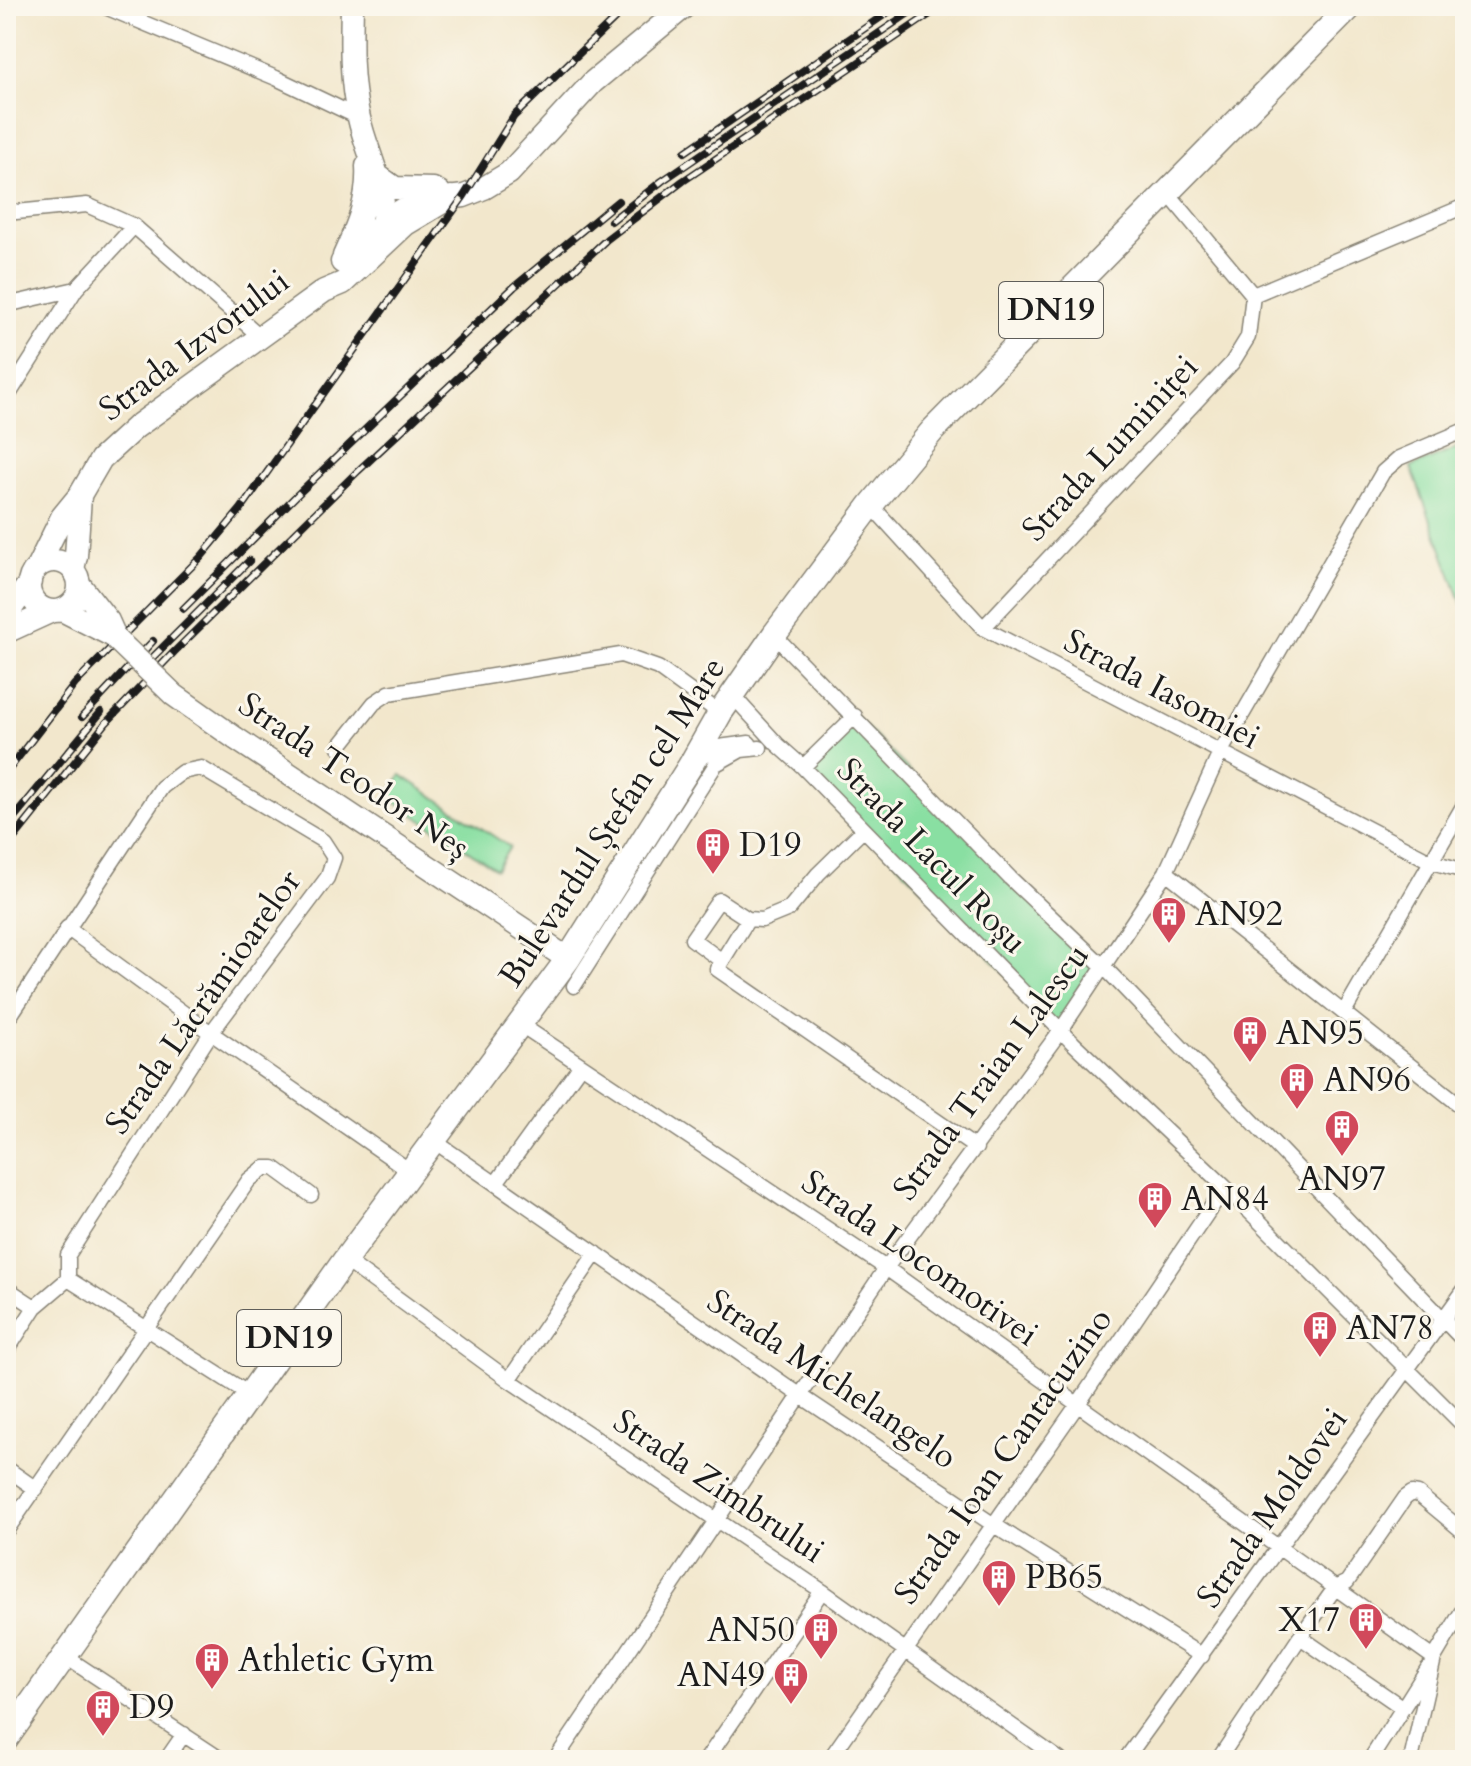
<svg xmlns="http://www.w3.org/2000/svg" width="1471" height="1766" viewBox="0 0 1471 1766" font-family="Cardo,serif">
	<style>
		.green { fill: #89dfa2; stroke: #527e5f; stroke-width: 2 }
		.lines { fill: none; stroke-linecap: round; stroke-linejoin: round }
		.street-casing { stroke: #878274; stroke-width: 17 }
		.secondary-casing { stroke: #878274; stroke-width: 25 }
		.primary-casing { stroke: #878274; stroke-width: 27 }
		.street { stroke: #fff; stroke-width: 14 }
		.secondary { stroke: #fff; stroke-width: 22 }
		.primary { stroke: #fff; stroke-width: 24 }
		.rail-casing { stroke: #1c1c1c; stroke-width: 8 }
		.rail { stroke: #fbf7ec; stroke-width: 5; stroke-dasharray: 15; stroke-linecap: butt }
		.secondary-bridge-casing { stroke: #878274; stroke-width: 25; stroke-linecap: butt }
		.secondary-bridge { stroke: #fff; stroke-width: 22 }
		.labels { text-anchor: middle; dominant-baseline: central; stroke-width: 6; stroke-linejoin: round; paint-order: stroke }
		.shield { fill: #fbf7ec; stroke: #5f5e5a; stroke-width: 2 }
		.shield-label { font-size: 32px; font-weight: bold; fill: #1c1c1c }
		.street-label { font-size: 34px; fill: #1c1c1c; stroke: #fbf7ec }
		.poi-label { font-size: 34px; fill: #1c1c1c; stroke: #fbf7ec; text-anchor: start }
	</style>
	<rect width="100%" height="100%" fill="#fbf7ec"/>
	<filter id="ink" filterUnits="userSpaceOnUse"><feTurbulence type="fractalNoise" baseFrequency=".0125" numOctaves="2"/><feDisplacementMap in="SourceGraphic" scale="16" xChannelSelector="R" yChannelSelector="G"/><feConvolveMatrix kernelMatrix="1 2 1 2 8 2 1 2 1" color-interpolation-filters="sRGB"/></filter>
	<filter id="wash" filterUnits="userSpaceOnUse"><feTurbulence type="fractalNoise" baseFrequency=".006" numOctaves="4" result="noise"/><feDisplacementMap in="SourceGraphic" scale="32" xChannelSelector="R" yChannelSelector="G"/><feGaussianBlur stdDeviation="1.8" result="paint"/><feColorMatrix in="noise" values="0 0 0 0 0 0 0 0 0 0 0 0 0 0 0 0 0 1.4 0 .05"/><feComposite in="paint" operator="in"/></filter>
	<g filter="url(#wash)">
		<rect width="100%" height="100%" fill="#f2e7cc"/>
		<path class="green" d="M 1465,445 L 1465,612 L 1411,467 Z
			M 855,716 L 1105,968 L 1061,1030 L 803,767 Z
			M 401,775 L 510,847 L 496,869 L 387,797 Z"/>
	</g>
	<g filter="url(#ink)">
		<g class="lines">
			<g class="street-casing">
				<path id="street" d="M 103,6 L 276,78 L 358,117
					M 1167,192 L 1253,295
					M 6,213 L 87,205 L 134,226 L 262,338
					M 1253,295 L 1465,206
					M 6,305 L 76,289
					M 6,399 L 76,289 L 134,226
					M 871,505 L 983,628 L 1432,862 L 1465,871
					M 983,628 L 1232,363 L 1248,337 L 1253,295
					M 774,635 L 1010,878 L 1105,968 L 1465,1342
					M 733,696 L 777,744 L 803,767 L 1073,1043 L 1225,1187 L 1465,1427
					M 339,747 L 374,703 L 389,693 L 621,655 L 658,668 L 720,713
					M 698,760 L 719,747 L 749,743
					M 803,767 L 855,716
					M 863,830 L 818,874 L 789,909 L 762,920 L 748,919 L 719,900 L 692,939 L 722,961 L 717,969 L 976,1148
					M 1166,872 L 1465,1109
					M 67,928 L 211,1033 L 410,1171
					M 722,961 L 748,919
					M 574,986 L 716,764 L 741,750 L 760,748
					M 1344,1012 L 1465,803
					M 6,1022 L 162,787 L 182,772 L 201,768 L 323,841 L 334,858 L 327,878 L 211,1033 L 68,1255 L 68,1279
					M 521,1025 L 886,1268 L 1434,1658
					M 434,1141 L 801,1396 L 994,1525 L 1202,1656
					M 496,1183 L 581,1065
					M 345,1260 L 509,1380 L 822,1591 L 1060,1760
					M 68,1279 L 249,1394
					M 6,1288 L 35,1307
					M 6,1352 L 35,1307 L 68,1279
					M 509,1380 L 596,1253
					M 6,1468 L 36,1489
					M 6,1531 L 249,1180 L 264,1168 L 274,1168 L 311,1195
					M 1300,1637 L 1403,1708
					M 63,1655 L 222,1760
					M 166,1760 L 184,1734
					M 555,1760 L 886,1268 L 1061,1030 L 1166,872 L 1220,753 L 1383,472 L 1399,458 L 1465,430
					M 706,1760 L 822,1591
					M 829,1760 L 1078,1404 L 1225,1187
					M 1125,1760 L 1465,1289
					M 1218,1760 L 1300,1637 L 1335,1588 L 1347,1582 L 1405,1498 L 1412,1493 L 1418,1494 L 1465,1533
					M 1370,1760 L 1428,1668
					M 1411,1760 L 1434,1658 L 1465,1606"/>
			</g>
			<g class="secondary-casing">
				<path id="secondary" d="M 352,6 C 351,43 350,81 359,118 C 367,156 391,192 381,232
					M 378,176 L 395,188 L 433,189 L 439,192
					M 344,256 C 358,225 369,200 367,166
					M 342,262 L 361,246 L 384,221 L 404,209 L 423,201 L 464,196 L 484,188 L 509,173 L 593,82 L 685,6
					M29 586a25 25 0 1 1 50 0a25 25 0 1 1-50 0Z
					M 37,568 L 62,517 L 80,495 L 101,459 L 136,427 L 324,291 L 343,283 L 406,224 L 451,197
					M 73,569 L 76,556 L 80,497
					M 79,584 L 108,621 L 116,639
					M 62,610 L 113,636
					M 6,616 L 30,582
					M 6,632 L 52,611
					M 235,738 L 568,959"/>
			</g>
			<g class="primary-casing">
				<path id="primary" d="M 6,1739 L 345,1260 L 568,959 L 690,766 L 720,713 L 774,635 L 871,505 L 933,430 L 1351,6"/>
			</g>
			<use href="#street" class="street"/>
			<use href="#secondary" class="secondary"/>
			<use href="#primary" class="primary"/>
			<g class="rail-casing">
				<path id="rail" d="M 685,152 L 897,6
					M 611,221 L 662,181 L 919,6
					M 183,609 L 298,494 L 514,287 L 618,201
					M 150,660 L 249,561
					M 82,717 L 153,641
					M 6,773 L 75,684 L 201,557 L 241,509 L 464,196 L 514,116 L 628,6
					M 6,827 L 101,712
					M 6,848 L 106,723 L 174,652 L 358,471 L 607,239 L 683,181 L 942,6"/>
			</g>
			<use href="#rail" class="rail"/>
			<g class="secondary-bridge-casing">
				<path id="secondary-bridge" d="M 116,639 L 174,695 L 235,738"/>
			</g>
			<use href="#secondary-bridge" class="secondary-bridge"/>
		</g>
	</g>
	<defs>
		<g id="building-pin" transform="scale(1.8)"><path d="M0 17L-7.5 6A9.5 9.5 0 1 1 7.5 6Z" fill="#d1495b" stroke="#fbf7ec"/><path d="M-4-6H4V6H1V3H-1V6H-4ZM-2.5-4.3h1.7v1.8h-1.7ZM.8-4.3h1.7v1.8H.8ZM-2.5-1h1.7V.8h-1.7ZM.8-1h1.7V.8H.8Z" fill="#fff"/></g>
	</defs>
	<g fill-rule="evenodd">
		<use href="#building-pin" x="713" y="845"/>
		<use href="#building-pin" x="1169" y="914"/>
		<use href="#building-pin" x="1250" y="1033"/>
		<use href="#building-pin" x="1297" y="1080"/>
		<use href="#building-pin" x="1342" y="1127"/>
		<use href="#building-pin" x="1155" y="1199"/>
		<use href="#building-pin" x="1320" y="1328"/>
		<use href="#building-pin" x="999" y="1577"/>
		<use href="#building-pin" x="1366" y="1620"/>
		<use href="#building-pin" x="821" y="1630"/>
		<use href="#building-pin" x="212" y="1660"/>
		<use href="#building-pin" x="791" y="1675"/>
		<use href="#building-pin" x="103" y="1707"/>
	</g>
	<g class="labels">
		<g class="shield">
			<rect x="999" y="282" width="104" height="56" rx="6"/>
			<rect x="237" y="1310" width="104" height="56" rx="6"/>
		</g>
		<g class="shield-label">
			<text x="1051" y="310">DN19</text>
			<text x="289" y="1338">DN19</text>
		</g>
		<g class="street-label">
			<text transform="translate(194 345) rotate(-37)">Strada Izvorului</text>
			<text transform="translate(1110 448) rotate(-47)">Strada Luminiței</text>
			<text transform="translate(1162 689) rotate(28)">Strada Iasomiei</text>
			<text transform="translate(354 776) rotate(34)">Strada Teodor Neș</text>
			<text transform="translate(612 822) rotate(-57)">Bulevardul Ștefan cel Mare</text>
			<text transform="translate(932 856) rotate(46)">Strada Lacul Roșu</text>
			<text transform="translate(203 1002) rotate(-55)">Strada Lăcrămioarelor</text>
			<text transform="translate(991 1072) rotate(-54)">Strada Traian Lalescu</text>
			<text transform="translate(920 1258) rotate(35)">Strada Locomotivei</text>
			<text transform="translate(832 1379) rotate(34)">Strada Michelangelo</text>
			<text transform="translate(1003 1456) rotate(-55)">Strada Ioan Cantacuzino</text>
			<text transform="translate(719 1486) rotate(34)">Strada Zimbrului</text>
			<text transform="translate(1272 1508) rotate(-55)">Strada Moldovei</text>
		</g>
		<g class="poi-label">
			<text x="739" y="845">D19</text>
			<text x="1195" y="914">AN92</text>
			<text x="1276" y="1033">AN95</text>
			<text x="1323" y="1080">AN96</text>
			<text x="1342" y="1179" text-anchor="middle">AN97</text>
			<text x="1181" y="1199">AN84</text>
			<text x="1346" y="1328">AN78</text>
			<text x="1025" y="1577">PB65</text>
			<text x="1340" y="1620" text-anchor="end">X17</text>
			<text x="795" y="1630" text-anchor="end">AN50</text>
			<text x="238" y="1660">Athletic Gym</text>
			<text x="765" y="1675" text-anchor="end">AN49</text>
			<text x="129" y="1707">D9</text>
		</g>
	</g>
	<rect width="1471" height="1766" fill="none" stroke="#fbf7ec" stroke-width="32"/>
</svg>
